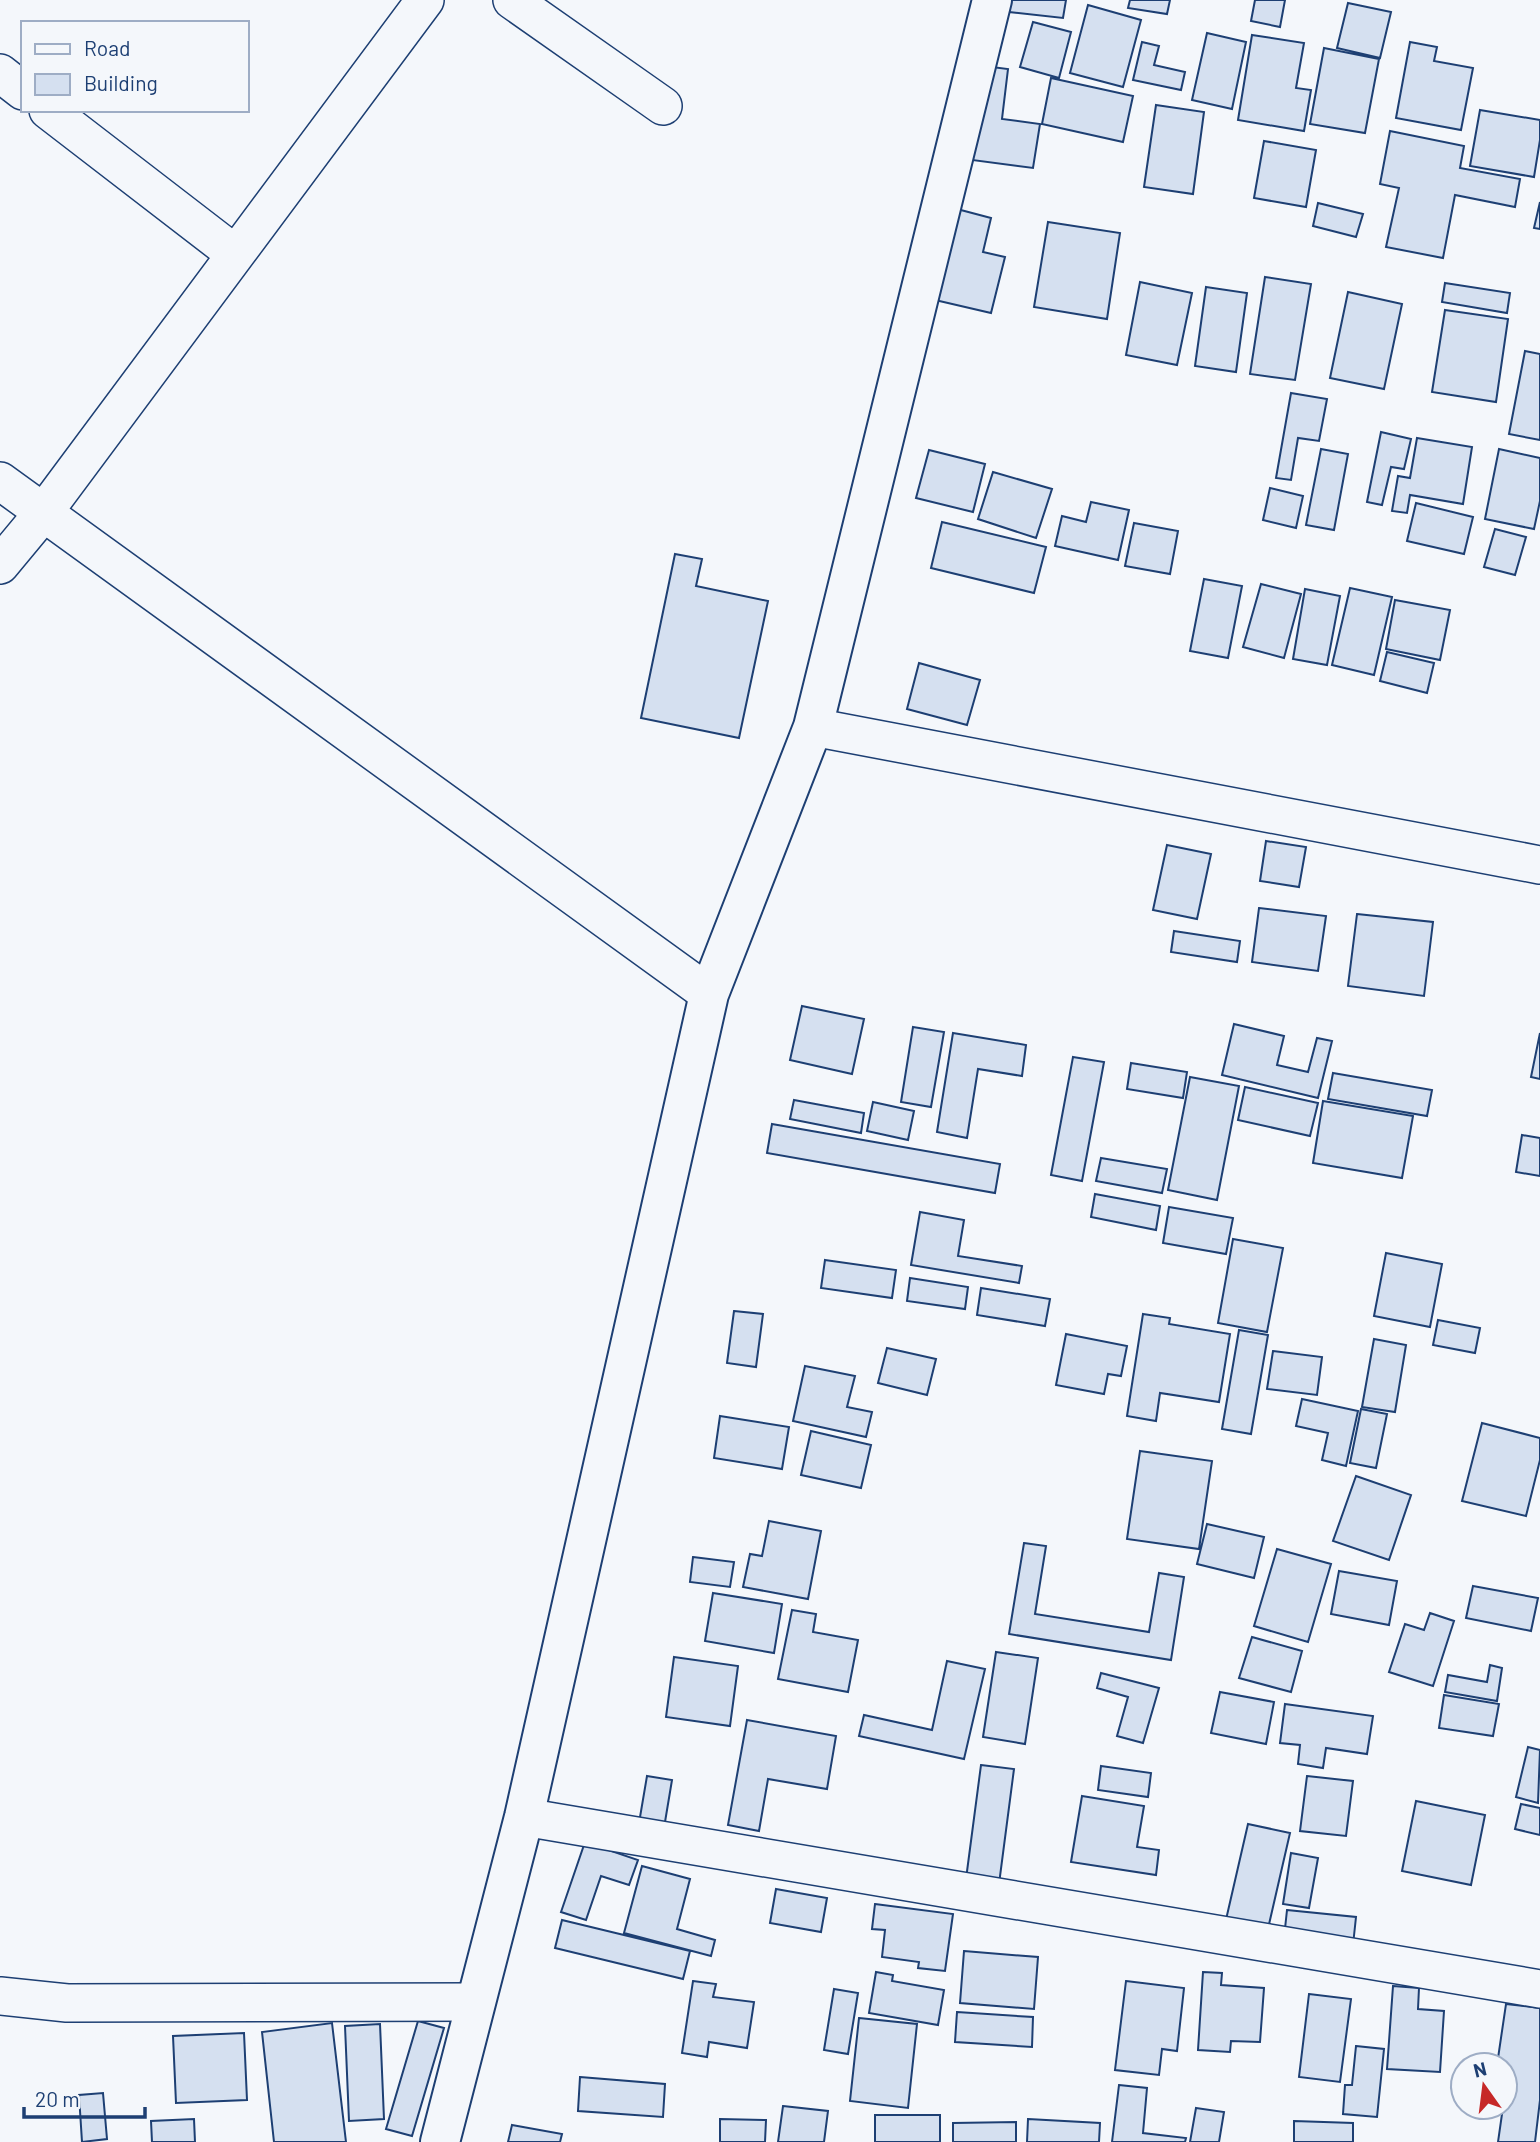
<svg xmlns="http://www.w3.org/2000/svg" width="1540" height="2142" viewBox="0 0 1540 2142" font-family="Barlow,sans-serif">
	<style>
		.building { fill: #d5e0f0; stroke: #1d3f73; stroke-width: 2 }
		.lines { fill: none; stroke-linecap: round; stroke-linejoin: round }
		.minor-casing { stroke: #1d3f73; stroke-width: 40 }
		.tertiary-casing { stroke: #1d3f73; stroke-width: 42 }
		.minor { stroke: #f4f7fb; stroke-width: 37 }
		.tertiary { stroke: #f4f7fb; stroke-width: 38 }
	</style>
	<rect width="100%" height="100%" fill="#f4f7fb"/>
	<path class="building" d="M 1001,0 L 1066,0 L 1063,18 L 1000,11 Z
		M 1130,0 L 1170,0 L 1167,14 L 1128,8 Z
		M 1255,0 L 1285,0 L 1280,27 L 1251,21 Z
		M 1348,3 L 1391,12 L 1380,58 L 1337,48 Z
		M 1088,5 L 1141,20 L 1123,87 L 1070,73 Z
		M 1033,22 L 1071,32 L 1059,78 L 1020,67 Z
		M 1207,33 L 1246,42 L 1232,109 L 1192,100 Z
		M 1252,35 L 1304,43 L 1296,88 L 1311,90 L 1304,131 L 1238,120 Z
		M 1142,42 L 1159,46 L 1154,65 L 1185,72 L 1181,90 L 1133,80 Z
		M 1410,42 L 1437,47 L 1434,61 L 1473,68 L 1461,130 L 1396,118 Z
		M 1324,48 L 1379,59 L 1365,133 L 1310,124 Z
		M 984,66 L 1008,69 L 1002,119 L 1040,124 L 1033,168 L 972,160 Z
		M 1051,78 L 1133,96 L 1123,142 L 1042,124 Z
		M 1156,105 L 1204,112 L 1193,194 L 1144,187 Z
		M 1480,110 L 1540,120 L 1540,140 L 1534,177 L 1470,166 Z
		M 1390,131 L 1464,146 L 1460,168 L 1520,179 L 1515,207 L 1455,195 L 1443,258 L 1386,247 L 1399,188 L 1380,184 Z
		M 1264,141 L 1316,150 L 1306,207 L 1254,198 Z
		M 1540,202 L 1540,229 L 1534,228 Z
		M 1318,203 L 1363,214 L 1356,237 L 1313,226 Z
		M 957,209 L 991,218 L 983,252 L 1005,257 L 991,313 L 935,300 Z
		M 1048,222 L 1120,233 L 1107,319 L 1034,307 Z
		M 1265,277 L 1311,284 L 1295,380 L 1250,374 Z
		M 1140,282 L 1192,293 L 1177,365 L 1126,355 Z
		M 1445,283 L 1510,293 L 1507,313 L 1442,302 Z
		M 1206,287 L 1247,293 L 1236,372 L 1195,366 Z
		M 1348,292 L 1402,304 L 1384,389 L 1330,378 Z
		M 1445,310 L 1508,319 L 1496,402 L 1432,392 Z
		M 1525,351 L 1540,354 L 1540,440 L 1509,434 Z
		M 1291,393 L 1327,399 L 1319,441 L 1298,438 L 1291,480 L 1276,478 Z
		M 1381,432 L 1411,439 L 1404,469 L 1391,467 L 1382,505 L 1367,502 Z
		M 1417,438 L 1472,447 L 1463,504 L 1410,495 L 1407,513 L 1392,511 L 1398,476 L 1410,478 Z
		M 1321,449 L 1348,454 L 1334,530 L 1306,525 Z
		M 1499,449 L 1540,458 L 1540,501 L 1534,529 L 1485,519 Z
		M 929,450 L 985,464 L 973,512 L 916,498 Z
		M 993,472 L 1052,489 L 1036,538 L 978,519 Z
		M 1270,488 L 1303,496 L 1296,528 L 1263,520 Z
		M 1091,502 L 1129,510 L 1118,560 L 1055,546 L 1062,516 L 1086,522 Z
		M 1416,503 L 1473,517 L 1464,554 L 1407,541 Z
		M 942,522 L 1046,547 L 1034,593 L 931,568 Z
		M 1134,523 L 1178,531 L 1170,574 L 1125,566 Z
		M 1495,529 L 1526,537 L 1515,575 L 1484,567 Z
		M 675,554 L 702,559 L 696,586 L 768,601 L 739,738 L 641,718 Z
		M 1204,579 L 1242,586 L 1228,658 L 1190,651 Z
		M 1261,584 L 1301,594 L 1284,658 L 1243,647 Z
		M 1350,588 L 1392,597 L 1374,675 L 1332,665 Z
		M 1305,589 L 1340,596 L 1327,665 L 1293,659 Z
		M 1395,600 L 1450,610 L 1440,660 L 1386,649 Z
		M 1387,652 L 1434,663 L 1427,693 L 1380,681 Z
		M 919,663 L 980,680 L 967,725 L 907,709 Z
		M 1266,841 L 1306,847 L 1299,887 L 1260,881 Z
		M 1167,845 L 1211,854 L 1197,919 L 1153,910 Z
		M 1259,908 L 1326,916 L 1318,971 L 1252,962 Z
		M 1357,914 L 1433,922 L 1424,996 L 1348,986 Z
		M 1174,931 L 1240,941 L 1237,962 L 1171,952 Z
		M 802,1006 L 864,1019 L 852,1074 L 790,1060 Z
		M 1234,1024 L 1284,1036 L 1277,1065 L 1308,1072 L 1317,1038 L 1332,1041 L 1318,1098 L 1222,1075 Z
		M 913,1027 L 944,1032 L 931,1107 L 901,1102 Z
		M 953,1033 L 1026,1045 L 1022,1076 L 978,1069 L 967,1138 L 937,1132 Z
		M 1540,1033 L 1540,1079 L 1531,1077 Z
		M 1073,1057 L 1104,1062 L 1082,1181 L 1051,1175 Z
		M 1131,1063 L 1187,1072 L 1183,1098 L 1127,1089 Z
		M 1333,1073 L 1432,1090 L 1427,1116 L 1328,1099 Z
		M 1190,1077 L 1239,1086 L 1217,1200 L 1168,1190 Z
		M 1245,1087 L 1318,1103 L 1310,1136 L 1238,1120 Z
		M 794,1100 L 864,1113 L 861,1133 L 790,1119 Z
		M 1323,1101 L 1413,1116 L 1402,1178 L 1313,1163 Z
		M 873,1102 L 914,1111 L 908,1140 L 867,1131 Z
		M 772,1124 L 1000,1164 L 995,1193 L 767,1153 Z
		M 1522,1135 L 1540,1138 L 1540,1176 L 1516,1172 Z
		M 1101,1158 L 1167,1169 L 1162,1193 L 1096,1181 Z
		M 1095,1194 L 1160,1206 L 1156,1230 L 1091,1217 Z
		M 1169,1207 L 1233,1218 L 1226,1254 L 1163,1243 Z
		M 920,1212 L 964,1220 L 958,1256 L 1022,1266 L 1019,1283 L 911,1265 Z
		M 1233,1239 L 1283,1248 L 1267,1332 L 1218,1323 Z
		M 1386,1253 L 1442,1264 L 1430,1327 L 1374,1316 Z
		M 825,1260 L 896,1270 L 892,1298 L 821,1288 Z
		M 910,1278 L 968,1287 L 965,1309 L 907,1301 Z
		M 981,1288 L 1050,1299 L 1045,1326 L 977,1315 Z
		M 734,1311 L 763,1314 L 756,1367 L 727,1363 Z
		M 1143,1314 L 1170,1318 L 1169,1324 L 1230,1334 L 1219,1402 L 1160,1393 L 1156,1421 L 1127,1416 Z
		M 1438,1320 L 1480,1328 L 1475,1353 L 1433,1345 Z
		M 1239,1330 L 1268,1335 L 1251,1434 L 1222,1429 Z
		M 1066,1334 L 1127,1346 L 1121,1376 L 1108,1374 L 1104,1394 L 1056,1385 Z
		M 1374,1339 L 1406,1345 L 1395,1412 L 1362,1407 Z
		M 887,1348 L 936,1359 L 927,1395 L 878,1383 Z
		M 1273,1351 L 1322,1357 L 1317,1395 L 1267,1389 Z
		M 805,1366 L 855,1376 L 847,1407 L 872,1412 L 866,1437 L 793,1421 Z
		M 1302,1399 L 1358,1411 L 1346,1466 L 1322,1460 L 1328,1433 L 1296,1426 Z
		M 1361,1409 L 1387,1414 L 1376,1468 L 1350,1463 Z
		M 720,1416 L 789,1427 L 782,1469 L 714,1458 Z
		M 1482,1423 L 1540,1438 L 1540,1460 L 1526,1516 L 1462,1501 Z
		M 811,1431 L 871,1445 L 861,1488 L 801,1475 Z
		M 1140,1451 L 1212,1461 L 1199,1549 L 1127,1539 Z
		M 1356,1476 L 1411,1495 L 1389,1560 L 1333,1541 Z
		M 769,1521 L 821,1531 L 808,1599 L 743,1587 L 750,1554 L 762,1556 Z
		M 1207,1524 L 1264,1537 L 1254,1578 L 1197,1564 Z
		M 1024,1543 L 1046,1546 L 1035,1614 L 1149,1632 L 1159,1573 L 1184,1577 L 1171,1660 L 1009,1634 Z
		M 1277,1549 L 1331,1564 L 1308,1642 L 1254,1626 Z
		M 693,1557 L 734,1562 L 730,1587 L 690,1582 Z
		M 1339,1571 L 1397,1581 L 1389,1625 L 1331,1614 Z
		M 1473,1586 L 1538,1598 L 1531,1631 L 1466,1618 Z
		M 713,1593 L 782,1604 L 774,1653 L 705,1641 Z
		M 792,1610 L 816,1614 L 813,1632 L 858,1640 L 848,1692 L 778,1679 Z
		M 1430,1613 L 1454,1621 L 1433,1686 L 1389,1672 L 1405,1624 L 1424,1630 Z
		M 1252,1637 L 1302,1651 L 1291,1692 L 1239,1678 Z
		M 996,1652 L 1038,1658 L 1025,1744 L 983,1737 Z
		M 674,1657 L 738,1666 L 730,1726 L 666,1717 Z
		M 947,1661 L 985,1669 L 964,1759 L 859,1736 L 864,1715 L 932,1730 Z
		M 1490,1665 L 1502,1668 L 1497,1701 L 1445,1692 L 1448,1675 L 1487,1682 Z
		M 1101,1673 L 1159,1688 L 1143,1743 L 1117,1736 L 1128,1697 L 1097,1688 Z
		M 1220,1692 L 1274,1702 L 1266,1744 L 1211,1733 Z
		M 1444,1695 L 1499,1704 L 1493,1736 L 1439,1728 Z
		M 1285,1704 L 1373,1716 L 1367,1754 L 1326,1748 L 1323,1768 L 1298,1764 L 1300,1745 L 1280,1743 Z
		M 747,1720 L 836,1736 L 827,1789 L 768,1779 L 759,1831 L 728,1825 Z
		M 1528,1747 L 1540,1750 L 1538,1803 L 1516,1797 Z
		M 981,1765 L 1014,1769 L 999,1884 L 966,1879 Z
		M 1101,1766 L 1151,1773 L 1148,1797 L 1098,1790 Z
		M 647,1776 L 672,1780 L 664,1828 L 639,1823 Z
		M 1307,1776 L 1353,1781 L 1346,1836 L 1300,1831 Z
		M 1082,1796 L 1144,1806 L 1137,1847 L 1159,1850 L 1156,1875 L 1071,1862 Z
		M 1416,1801 L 1485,1815 L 1471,1885 L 1402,1871 Z
		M 1521,1804 L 1540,1808 L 1540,1835 L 1515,1829 Z
		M 1248,1824 L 1290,1833 L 1267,1933 L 1225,1924 Z
		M 585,1842 L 638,1860 L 629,1885 L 601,1876 L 586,1920 L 561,1912 Z
		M 1291,1853 L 1318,1858 L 1309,1908 L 1283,1904 Z
		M 642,1866 L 690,1879 L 677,1929 L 715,1940 L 711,1956 L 624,1933 Z
		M 776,1889 L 827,1898 L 821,1932 L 770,1923 Z
		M 875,1904 L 953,1914 L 945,1971 L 918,1968 L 919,1962 L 882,1957 L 885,1930 L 872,1929 Z
		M 1287,1910 L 1356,1917 L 1353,1945 L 1284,1938 Z
		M 562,1920 L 690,1951 L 683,1979 L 555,1948 Z
		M 964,1951 L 1038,1957 L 1034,2009 L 960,2003 Z
		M 876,1972 L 893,1975 L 892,1981 L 944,1990 L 938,2025 L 869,2013 Z
		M 1203,1972 L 1222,1973 L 1221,1985 L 1264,1988 L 1260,2042 L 1231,2041 L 1230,2052 L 1198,2050 Z
		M 693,1981 L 716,1984 L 713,1997 L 754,2002 L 747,2048 L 709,2042 L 707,2057 L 682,2053 Z
		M 1126,1981 L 1184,1988 L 1177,2051 L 1162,2049 L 1159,2075 L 1115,2070 Z
		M 1393,1986 L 1419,1988 L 1418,2009 L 1444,2011 L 1440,2072 L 1387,2069 Z
		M 834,1989 L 858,1993 L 848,2054 L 824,2050 Z
		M 1309,1994 L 1351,1999 L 1340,2082 L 1299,2077 Z
		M 1506,2004 L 1540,2008 L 1540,2100 L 1535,2142 L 1498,2142 L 1503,2107 L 1505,2107 L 1505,2065 L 1497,2065 Z
		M 957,2012 L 1033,2017 L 1032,2047 L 955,2042 Z
		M 859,2018 L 917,2024 L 908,2108 L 850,2101 Z
		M 418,2021 L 444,2028 L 412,2136 L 386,2129 Z
		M 332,2023 L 346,2142 L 274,2142 L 262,2032 Z
		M 380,2024 L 384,2119 L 349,2121 L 345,2026 Z
		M 244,2033 L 247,2100 L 176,2103 L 173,2036 Z
		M 1356,2046 L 1384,2049 L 1377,2117 L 1343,2114 L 1345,2085 L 1352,2085 Z
		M 580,2077 L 665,2084 L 663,2117 L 578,2111 Z
		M 1119,2085 L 1147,2088 L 1143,2133 L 1186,2138 L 1185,2142 L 1112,2142 Z
		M 103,2093 L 107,2139 L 82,2142 L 79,2095 Z
		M 783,2106 L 828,2111 L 824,2142 L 778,2142 Z
		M 1196,2108 L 1224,2112 L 1219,2142 L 1190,2142 Z
		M 875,2115 L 940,2115 L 940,2142 L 875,2142 Z
		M 194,2119 L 195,2142 L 152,2142 L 151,2121 Z
		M 720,2119 L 766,2120 L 765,2142 L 720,2142 Z
		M 1028,2119 L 1100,2123 L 1099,2142 L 1027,2142 Z
		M 1294,2121 L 1353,2123 L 1353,2142 L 1294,2142 Z
		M 1016,2122 L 1016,2142 L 953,2142 L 953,2123 Z
		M 512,2125 L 562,2134 L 560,2142 L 508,2142 Z"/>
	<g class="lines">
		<g class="minor-casing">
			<path id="minor" d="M 512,0 L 663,106
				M 0,73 L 23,91
				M 48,110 L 235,254
				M 0,481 L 709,994
				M 0,565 L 44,512 L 425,0
				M 813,727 L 1540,865
				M 524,1817 L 1540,1989
				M 0,1996 L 67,2003 L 476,2002"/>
		</g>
		<g class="tertiary-casing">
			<path id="tertiary" d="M 440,2142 L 524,1817 L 709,994 L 813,727 L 992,0"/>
		</g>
		<use href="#minor" class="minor"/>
		<use href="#tertiary" class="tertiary"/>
	</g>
	<rect x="21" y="21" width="228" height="91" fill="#f4f7fb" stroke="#9eadc5" stroke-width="2"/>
	<rect x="35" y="44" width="35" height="10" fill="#f4f7fb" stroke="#9eadc5" stroke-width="2"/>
	<text x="84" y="56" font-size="21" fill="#1d3f73">Road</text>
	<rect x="35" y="74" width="35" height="21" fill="#d5e0f0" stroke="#9eadc5" stroke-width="2"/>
	<text x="84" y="91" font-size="21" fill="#1d3f73">Building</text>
	<g transform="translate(1484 2086) rotate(346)"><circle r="33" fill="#f4f7fb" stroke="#9eadc5" stroke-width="2"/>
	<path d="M0-5L12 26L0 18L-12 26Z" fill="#c62828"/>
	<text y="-10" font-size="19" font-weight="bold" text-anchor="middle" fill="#1d3f73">N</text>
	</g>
	<path d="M24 2107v10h121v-10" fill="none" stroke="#1d3f73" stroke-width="3.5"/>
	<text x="35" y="2107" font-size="21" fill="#1d3f73" stroke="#f4f7fb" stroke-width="5" paint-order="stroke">20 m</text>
</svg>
